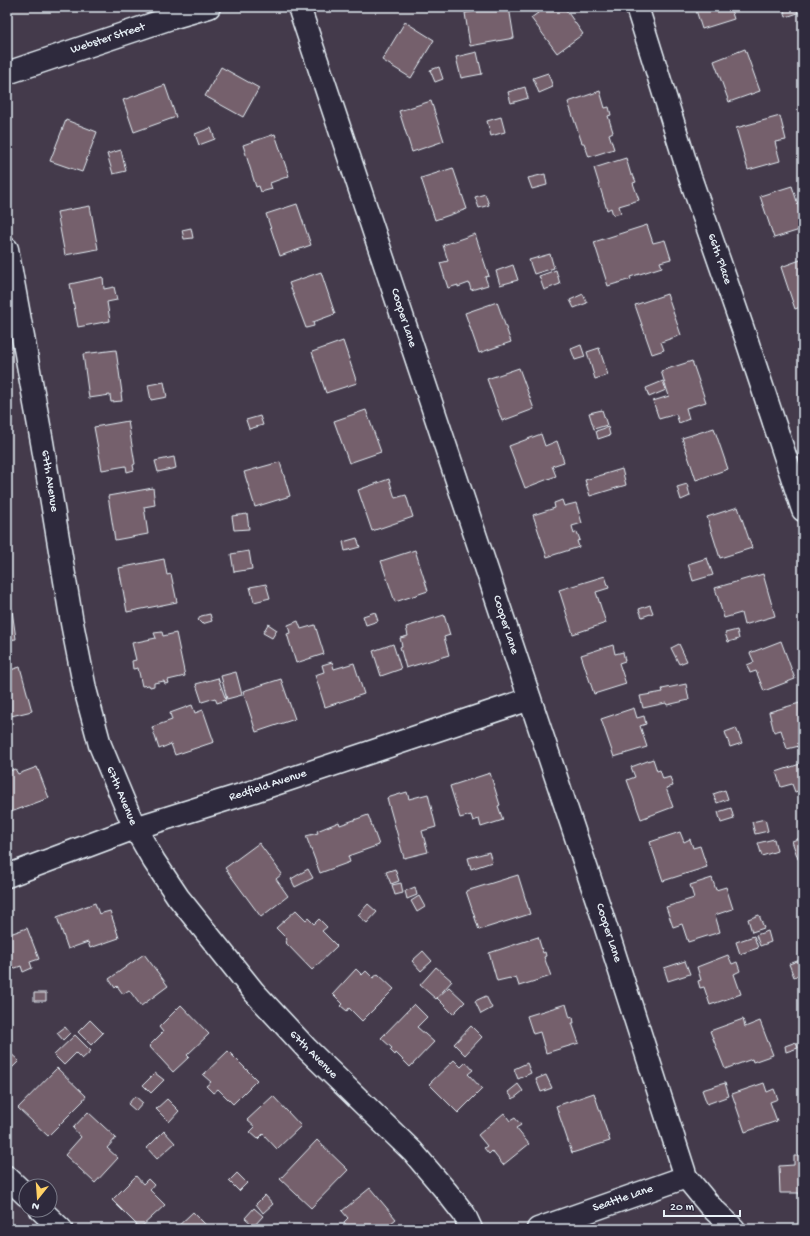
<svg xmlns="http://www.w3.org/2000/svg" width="810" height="1236" viewBox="0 0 810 1236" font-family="'Gochi Hand',sans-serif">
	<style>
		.building { fill: #75616c; stroke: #e8f1f8 }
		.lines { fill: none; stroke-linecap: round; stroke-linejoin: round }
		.minor-casing { stroke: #e8f1f8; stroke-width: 25 }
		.minor { stroke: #2f2a3d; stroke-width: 22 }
		.labels { text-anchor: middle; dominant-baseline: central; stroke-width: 3; stroke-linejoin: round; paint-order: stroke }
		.street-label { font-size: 12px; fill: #e8f1f8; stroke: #2f2a3d }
	</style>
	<rect width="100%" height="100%" fill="#443a4b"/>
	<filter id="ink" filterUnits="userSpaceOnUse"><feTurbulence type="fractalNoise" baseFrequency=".025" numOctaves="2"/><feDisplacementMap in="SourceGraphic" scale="8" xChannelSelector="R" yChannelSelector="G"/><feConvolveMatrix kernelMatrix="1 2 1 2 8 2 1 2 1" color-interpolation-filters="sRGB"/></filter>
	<g filter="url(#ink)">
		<path class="building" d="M 501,7 L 509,7 L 514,38 L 470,46 L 465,13 Z
			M 546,7 L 564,7 L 583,34 L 557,53 L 531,18 Z
			M 695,7 L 730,7 L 734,19 L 702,29 Z
			M 783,7 L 796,7 L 798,13 L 786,17 Z
			M 405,22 L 434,40 L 411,78 L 382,60 Z
			M 745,49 L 760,91 L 729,102 L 714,61 Z
			M 477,52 L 482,74 L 461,78 L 456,57 Z
			M 221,67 L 259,88 L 243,117 L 205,96 Z
			M 439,67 L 443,79 L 435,82 L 430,70 Z
			M 548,73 L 553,87 L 539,93 L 533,78 Z
			M 165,85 L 176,117 L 134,132 L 123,100 Z
			M 525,87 L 528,98 L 511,103 L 508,92 Z
			M 600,91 L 605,108 L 609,107 L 611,115 L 608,116 L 613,132 L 609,134 L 614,149 L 589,157 L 584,143 L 582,143 L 568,102 Z
			M 431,101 L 444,141 L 412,152 L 399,111 Z
			M 780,116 L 786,140 L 775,142 L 780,161 L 748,170 L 736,128 Z
			M 501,117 L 505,132 L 491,136 L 487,121 Z
			M 66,120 L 97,132 L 82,172 L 50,161 Z
			M 211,128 L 215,139 L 199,145 L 195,134 Z
			M 275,134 L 289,176 L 270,183 L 272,189 L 261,192 L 259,186 L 256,187 L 243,145 Z
			M 121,150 L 126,171 L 113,174 L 107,154 Z
			M 626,158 L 631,175 L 633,175 L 636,182 L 633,183 L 639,200 L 619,206 L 621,213 L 613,215 L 611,208 L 607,210 L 594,168 Z
			M 453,168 L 467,209 L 435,220 L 421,178 Z
			M 545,174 L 547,185 L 532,189 L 528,178 Z
			M 792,186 L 803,220 L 803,229 L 774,238 L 760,196 Z
			M 485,194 L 489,205 L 479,208 L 475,197 Z
			M 297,204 L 311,245 L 280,256 L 266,214 Z
			M 90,206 L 98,249 L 65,255 L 57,212 Z
			M 647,225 L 653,243 L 665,240 L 671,259 L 660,262 L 662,267 L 630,277 L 631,279 L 608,286 L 594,242 Z
			M 191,228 L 193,238 L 184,239 L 182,230 Z
			M 475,234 L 489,276 L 485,277 L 488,285 L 471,290 L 469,283 L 458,287 L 458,285 L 448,288 L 440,263 L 448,261 L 443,245 Z
			M 550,254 L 554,268 L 534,274 L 529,260 Z
			M 803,259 L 803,306 L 795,309 L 781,267 Z
			M 513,265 L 518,280 L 500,285 L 496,271 Z
			M 556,270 L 560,284 L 544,290 L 539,276 Z
			M 321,272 L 335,314 L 313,322 L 314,326 L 306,328 L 289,283 Z
			M 103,277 L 104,289 L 114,287 L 117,300 L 107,302 L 110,321 L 78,327 L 70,284 Z
			M 583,294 L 587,303 L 574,308 L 570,300 Z
			M 667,294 L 681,335 L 661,342 L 664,350 L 652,354 L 635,305 Z
			M 497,302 L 511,342 L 479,353 L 465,313 Z
			M 343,341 L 357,383 L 326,393 L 312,352 Z
			M 581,345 L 585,357 L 575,360 L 571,349 Z
			M 599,348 L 608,375 L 595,379 L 587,352 Z
			M 116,350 L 122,393 L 121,393 L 122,401 L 111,402 L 110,395 L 89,398 L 83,354 Z
			M 692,361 L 706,402 L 686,408 L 689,419 L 679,423 L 676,414 L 659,419 L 653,401 L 669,396 L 661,371 Z
			M 519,368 L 534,409 L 502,421 L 487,379 Z
			M 663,381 L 666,390 L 649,397 L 646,388 Z
			M 164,382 L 167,397 L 151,400 L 148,385 Z
			M 366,410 L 381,452 L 349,463 L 334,421 Z
			M 602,410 L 607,425 L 594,429 L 589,413 Z
			M 260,416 L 263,425 L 249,429 L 246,420 Z
			M 128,421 L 135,464 L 133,465 L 134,470 L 127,472 L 126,466 L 102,470 L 94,427 Z
			M 608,427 L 610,435 L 598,439 L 596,431 Z
			M 714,428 L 728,469 L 696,480 L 682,438 Z
			M 541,434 L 545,446 L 557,441 L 564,462 L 552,466 L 556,476 L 525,488 L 509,446 Z
			M 174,457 L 176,468 L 158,472 L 155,461 Z
			M 280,462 L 290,496 L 255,507 L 244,472 Z
			M 622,469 L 626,485 L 590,496 L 585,480 Z
			M 389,479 L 395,498 L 406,495 L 413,517 L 372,531 L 358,490 Z
			M 687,484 L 690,496 L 681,500 L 677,487 Z
			M 153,488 L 155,505 L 144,507 L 148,534 L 115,540 L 108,496 Z
			M 562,500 L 564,506 L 576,503 L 582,523 L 572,526 L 574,534 L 577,532 L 580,540 L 577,541 L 579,547 L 547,557 L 533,515 L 555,508 L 554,503 Z
			M 738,507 L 752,548 L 720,558 L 707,517 Z
			M 247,514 L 249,529 L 234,530 L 232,516 Z
			M 357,538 L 360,547 L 345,551 L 343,542 Z
			M 415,550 L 428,591 L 395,602 L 381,561 Z
			M 249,551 L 252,569 L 234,572 L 231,554 Z
			M 707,558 L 713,575 L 693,581 L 688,564 Z
			M 164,559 L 167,575 L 171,574 L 177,602 L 127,612 L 119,568 Z
			M 763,574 L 775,616 L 744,625 L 741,613 L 724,618 L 715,588 Z
			M 605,576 L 609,588 L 596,592 L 606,623 L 573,634 L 559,590 Z
			M 266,584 L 270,598 L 254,602 L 250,587 Z
			M 7,596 L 10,596 L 16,639 L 7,640 Z
			M 650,605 L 653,613 L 642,617 L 639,609 Z
			M 375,612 L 378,621 L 366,625 L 363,616 Z
			M 210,614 L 212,621 L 202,624 L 198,620 L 201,616 Z
			M 444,615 L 450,635 L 444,637 L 449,655 L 406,668 L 400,647 L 402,646 L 400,638 L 408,636 L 406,627 Z
			M 298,621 L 301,629 L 315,625 L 324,654 L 296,663 L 287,634 L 290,633 L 288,625 Z
			M 268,624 L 277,630 L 272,638 L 263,633 Z
			M 737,630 L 739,639 L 728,642 L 725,633 Z
			M 162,632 L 163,636 L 176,633 L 185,676 L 168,680 L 169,683 L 165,684 L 164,681 L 154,683 L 154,686 L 150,687 L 149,685 L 142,686 L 138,668 L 133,669 L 132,661 L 136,660 L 132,643 L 156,638 L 154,633 Z
			M 781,641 L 795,679 L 764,691 L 756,671 L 750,673 L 747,665 L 754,662 L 750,653 Z
			M 393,644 L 401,669 L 381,676 L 373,651 Z
			M 679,644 L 687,661 L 679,664 L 671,648 Z
			M 613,645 L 615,654 L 623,652 L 625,661 L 619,663 L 626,684 L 594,694 L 581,655 Z
			M 332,662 L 334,669 L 354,663 L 364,694 L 325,707 L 315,675 L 324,672 L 322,665 Z
			M 20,667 L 32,711 L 7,717 L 7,671 Z
			M 236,672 L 242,695 L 227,699 L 221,676 Z
			M 218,678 L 226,700 L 217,703 L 215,698 L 202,702 L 196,684 Z
			M 281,679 L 295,719 L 256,732 L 243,691 Z
			M 686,684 L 689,700 L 667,705 L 666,703 L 643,708 L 640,696 L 663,692 L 662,689 Z
			M 803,702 L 803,745 L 787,749 L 781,730 L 774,732 L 769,712 Z
			M 192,705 L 195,713 L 203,710 L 214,742 L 175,755 L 171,744 L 159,749 L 152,727 L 172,720 L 170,713 Z
			M 634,708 L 637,718 L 644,716 L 646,724 L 640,726 L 647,747 L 614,757 L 601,719 Z
			M 736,728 L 742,743 L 730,747 L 725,732 Z
			M 653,759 L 657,771 L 660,770 L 663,779 L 670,777 L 673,786 L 666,788 L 673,807 L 641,819 L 627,780 L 635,777 L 631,767 Z
			M 803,763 L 803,795 L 801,790 L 795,792 L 792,784 L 781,787 L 776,772 Z
			M 37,767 L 49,798 L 11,812 L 7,802 L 7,778 L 8,778 L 7,772 L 15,769 L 18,774 Z
			M 490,773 L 500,805 L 498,806 L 503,820 L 481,827 L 479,819 L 473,821 L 471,815 L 460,818 L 450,786 Z
			M 725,790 L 728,799 L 717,803 L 713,794 Z
			M 407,792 L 409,799 L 428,794 L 436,827 L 422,831 L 428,852 L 404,858 L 387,798 Z
			M 731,808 L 734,819 L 721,823 L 718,812 Z
			M 368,815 L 379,845 L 348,856 L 350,862 L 320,873 L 306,836 L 318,833 L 317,831 L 339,822 L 340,825 Z
			M 765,819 L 768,831 L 755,834 L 752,822 Z
			M 680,832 L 684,842 L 690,839 L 693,848 L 700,846 L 707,867 L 663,881 L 650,842 Z
			M 803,837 L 803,857 L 798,859 L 792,841 Z
			M 774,839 L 777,851 L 762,856 L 758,843 Z
			M 259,843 L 282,874 L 276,879 L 288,896 L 261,917 L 225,868 Z
			M 489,852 L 492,862 L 471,869 L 468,858 Z
			M 308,869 L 313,878 L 295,887 L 291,879 Z
			M 395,869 L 399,881 L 391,884 L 386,872 Z
			M 518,875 L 530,914 L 479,930 L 466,891 Z
			M 712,878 L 716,890 L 726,887 L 733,909 L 715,915 L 720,932 L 688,942 L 682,924 L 673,927 L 666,907 L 694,898 L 690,885 Z
			M 401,883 L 403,893 L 395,895 L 392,885 Z
			M 415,887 L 417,895 L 407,899 L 405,891 Z
			M 419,896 L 425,907 L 417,912 L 411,901 Z
			M 95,903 L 99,914 L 110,911 L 119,938 L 90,948 L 88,942 L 68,949 L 57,917 Z
			M 368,904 L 377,912 L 367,923 L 358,915 Z
			M 296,910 L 306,920 L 308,918 L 314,924 L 319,919 L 327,927 L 322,931 L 337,946 L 312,970 L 285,942 L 287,939 L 276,928 Z
			M 759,915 L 764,928 L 752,932 L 748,919 Z
			M 27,928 L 39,959 L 30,962 L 32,968 L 23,972 L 21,966 L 7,971 L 7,935 Z
			M 768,931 L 771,942 L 760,946 L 756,935 Z
			M 754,936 L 758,948 L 740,954 L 736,942 Z
			M 538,937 L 543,953 L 545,952 L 546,956 L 544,957 L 551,976 L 519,986 L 516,977 L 510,979 L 510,978 L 497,981 L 489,953 Z
			M 423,951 L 432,961 L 421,971 L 412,961 Z
			M 144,954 L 168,986 L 141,1006 L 129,990 L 123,994 L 117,986 L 115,988 L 109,979 Z
			M 728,955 L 732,964 L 737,962 L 740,971 L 734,974 L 741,994 L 710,1005 L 704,987 L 700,988 L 698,981 L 701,980 L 697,967 Z
			M 803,959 L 803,973 L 794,977 L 789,964 Z
			M 685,961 L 690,974 L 668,981 L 664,968 Z
			M 436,967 L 452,981 L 436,999 L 420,985 Z
			M 356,969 L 362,975 L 366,971 L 373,978 L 378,974 L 394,989 L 362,1021 L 349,1008 L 347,1011 L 341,1006 L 343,1004 L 333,994 Z
			M 449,987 L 465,1002 L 453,1014 L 437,998 Z
			M 34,993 L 46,993 L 46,1001 L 34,1001 Z
			M 486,996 L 492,1008 L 481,1014 L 475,1001 Z
			M 414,1004 L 427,1017 L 417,1027 L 434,1042 L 410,1067 L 396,1053 L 395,1055 L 390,1050 L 392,1048 L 381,1038 Z
			M 566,1004 L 570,1018 L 573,1017 L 574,1023 L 572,1023 L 579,1043 L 546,1053 L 540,1032 L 533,1034 L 527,1016 Z
			M 181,1005 L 209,1034 L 187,1055 L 189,1057 L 173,1072 L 149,1046 L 163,1032 L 159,1027 Z
			M 743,1019 L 745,1027 L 760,1021 L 773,1055 L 753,1062 L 752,1059 L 725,1069 L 710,1031 Z
			M 90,1020 L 103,1033 L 91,1045 L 78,1032 Z
			M 471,1026 L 482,1037 L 465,1055 L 454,1044 Z
			M 65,1027 L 70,1033 L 63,1040 L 57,1033 Z
			M 75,1035 L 91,1051 L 82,1059 L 76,1053 L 64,1065 L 54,1055 Z
			M 796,1042 L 798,1048 L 786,1052 L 785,1046 Z
			M 7,1050 L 19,1061 L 7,1073 Z
			M 228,1051 L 257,1080 L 233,1104 L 218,1089 L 213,1093 L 206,1086 L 211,1082 L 203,1075 Z
			M 454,1060 L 461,1067 L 466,1062 L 473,1070 L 468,1074 L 482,1089 L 458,1113 L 429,1084 Z
			M 527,1063 L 531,1073 L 518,1079 L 514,1069 Z
			M 57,1068 L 86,1096 L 83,1100 L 84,1100 L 48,1136 L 18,1108 Z
			M 155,1073 L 164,1080 L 151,1093 L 143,1085 Z
			M 546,1075 L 552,1088 L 541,1092 L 536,1079 Z
			M 725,1083 L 729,1096 L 707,1104 L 702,1090 Z
			M 764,1083 L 767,1092 L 774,1089 L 778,1099 L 770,1102 L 777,1121 L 745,1132 L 732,1094 Z
			M 518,1084 L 523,1091 L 513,1099 L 508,1092 Z
			M 594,1093 L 610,1141 L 572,1153 L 556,1106 Z
			M 135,1096 L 143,1103 L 136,1111 L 128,1104 Z
			M 273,1096 L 301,1126 L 277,1149 L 263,1134 L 258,1139 L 250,1132 L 255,1127 L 247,1120 Z
			M 167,1099 L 179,1111 L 169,1122 L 156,1109 Z
			M 88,1112 L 116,1138 L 107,1148 L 118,1158 L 95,1183 L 65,1155 L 81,1137 L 73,1128 Z
			M 504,1113 L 510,1121 L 515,1118 L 521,1125 L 516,1128 L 529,1144 L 503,1165 L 492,1151 L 489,1154 L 484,1148 L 487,1146 L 478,1135 Z
			M 164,1131 L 175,1143 L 157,1159 L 147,1148 Z
			M 317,1140 L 348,1170 L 311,1208 L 280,1179 Z
			M 794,1156 L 803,1156 L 803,1200 L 800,1200 L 799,1193 L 780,1193 L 779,1166 L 794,1165 Z
			M 237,1173 L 247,1183 L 239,1191 L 229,1181 Z
			M 136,1176 L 143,1184 L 148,1179 L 154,1185 L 150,1190 L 165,1205 L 140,1228 L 112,1200 Z
			M 370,1188 L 396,1219 L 384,1229 L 349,1229 L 344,1222 L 348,1218 L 342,1211 Z
			M 265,1195 L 273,1204 L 263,1213 L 256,1204 Z
			M 254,1208 L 263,1216 L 254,1226 L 245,1218 Z
			M 193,1212 L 210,1229 L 175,1229 Z"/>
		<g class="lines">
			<g class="minor-casing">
				<path id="minor" d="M 299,7 L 600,909 L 686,1177 L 709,1205 L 734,1229
					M 637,7 L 690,177 L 747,341 L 803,510
					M 7,73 L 171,18 L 209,7
					M 7,249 L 42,442 L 72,623 L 85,689 L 100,745 L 128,812 L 135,828 L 154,861 L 178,897 L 254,992 L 307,1049 L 413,1152 L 446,1191 L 464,1214 L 471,1229
					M 7,876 L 135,828 L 254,791 L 530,699
					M 7,1177 L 26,1195
					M 41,1210 L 61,1229
					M 538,1229 L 686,1177"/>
			</g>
			<use href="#minor" class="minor"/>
		</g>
	</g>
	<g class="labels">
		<g class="street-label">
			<text transform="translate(108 39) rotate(-18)">Webster Street</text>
			<text transform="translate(719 259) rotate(71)">66th Place</text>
			<text transform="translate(403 318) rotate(72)">Cooper Lane</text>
			<text transform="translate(49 481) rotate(81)">67th Avenue</text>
			<text transform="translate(505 625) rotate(72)">Cooper Lane</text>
			<text transform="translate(268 786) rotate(-18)">Redfield Avenue</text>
			<text transform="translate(121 796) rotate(67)">67th Avenue</text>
			<text transform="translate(608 933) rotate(72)">Cooper Lane</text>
			<text transform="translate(313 1055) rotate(45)">67th Avenue</text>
			<text transform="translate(623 1199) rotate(-19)">Seattle Lane</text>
		</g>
	</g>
	<rect width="810" height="1236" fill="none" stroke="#2f2a3d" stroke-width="24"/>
	<rect x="12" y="12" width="786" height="1212" fill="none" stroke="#e8f1f8" stroke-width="1.5" filter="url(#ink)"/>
	<g transform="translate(38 1198) rotate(197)"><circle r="19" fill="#2f2a3d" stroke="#797a88"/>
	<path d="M0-3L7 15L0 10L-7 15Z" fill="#ffd166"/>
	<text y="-6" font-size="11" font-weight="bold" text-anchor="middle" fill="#e8f1f8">N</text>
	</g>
	<path d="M664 1210v6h76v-6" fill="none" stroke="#e8f1f8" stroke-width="2"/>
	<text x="670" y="1210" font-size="12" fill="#e8f1f8" stroke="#2f2a3d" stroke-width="3" paint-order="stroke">20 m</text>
</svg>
